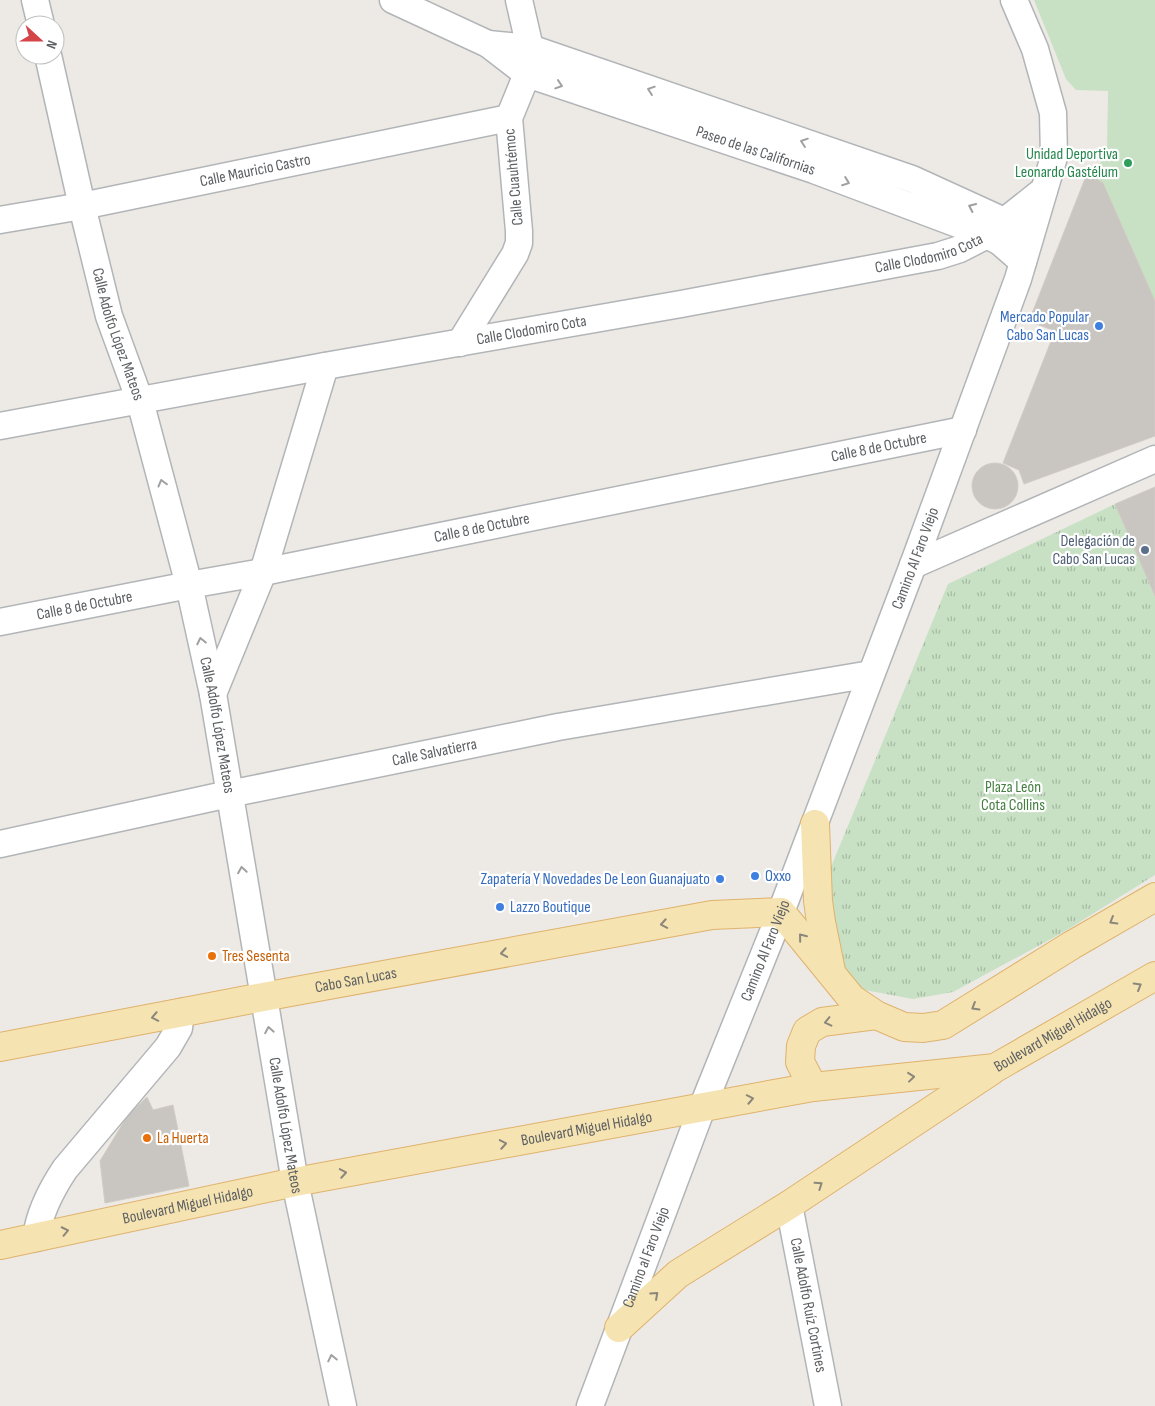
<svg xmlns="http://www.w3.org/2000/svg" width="1155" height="1406" viewBox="0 0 1155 1406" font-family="'Sofia Sans Condensed',sans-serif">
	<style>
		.grass { fill: url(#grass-tufts) }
		.garden { fill: #c8e1c4 }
		.building { fill: #c9c5c1; stroke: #d1cbc4 }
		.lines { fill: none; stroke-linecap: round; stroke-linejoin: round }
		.minor-casing { stroke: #b2b5b8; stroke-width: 29 }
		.major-casing { stroke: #dfb26c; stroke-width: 30 }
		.minor { stroke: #fff; stroke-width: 26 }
		.major { stroke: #f5e3b2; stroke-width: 28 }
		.oneway { stroke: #9ea0a1 }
		.oneway2 { stroke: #8b877b }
		.leisure-dot { fill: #2e9e5b; stroke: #fff; stroke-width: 2 }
		.shop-dot { fill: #3f7fe0; stroke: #fff; stroke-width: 2 }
		.service-dot { fill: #5c6f8a; stroke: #fff; stroke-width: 2 }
		.food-dot { fill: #e8710a; stroke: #fff; stroke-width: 2 }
		.labels { text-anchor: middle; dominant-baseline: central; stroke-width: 4.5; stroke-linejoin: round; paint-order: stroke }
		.street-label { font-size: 16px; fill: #5d6063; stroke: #fff }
		.leisure-label { font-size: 16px; fill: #27864d; stroke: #fff; text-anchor: end }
		.shop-label { font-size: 16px; fill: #366cbe; stroke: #fff; text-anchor: end }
		.service-label { font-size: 16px; fill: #4e5e75; stroke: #fff; text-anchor: end }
		.park-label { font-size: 16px; fill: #447f40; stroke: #fff }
		.food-label { font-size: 16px; fill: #c56008; stroke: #fff; text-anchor: start }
	</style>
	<defs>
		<pattern id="grass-tufts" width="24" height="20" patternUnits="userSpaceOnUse" patternTransform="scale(1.25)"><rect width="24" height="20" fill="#c8e1c4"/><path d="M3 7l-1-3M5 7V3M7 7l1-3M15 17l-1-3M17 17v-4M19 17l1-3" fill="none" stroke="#a6baa3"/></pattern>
	</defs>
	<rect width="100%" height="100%" fill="#edeae5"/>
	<path class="grass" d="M 1115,504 L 1155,596 L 1155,875 L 1062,933 L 953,992 L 913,999 L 859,989 L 831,952 L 828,874 L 948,584 Z"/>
	<path class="garden" d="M 1034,0 L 1155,0 L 1155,301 L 1093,177 L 1107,149 L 1108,91 L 1076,90 L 1066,79 Z"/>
	<path class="building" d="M 1086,176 L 1093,177 L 1103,183 L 1155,301 L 1155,436 L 1024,484 L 1019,470 L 1003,463 L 1055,331 L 1029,321 Z
		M972 486a23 23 0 1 1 46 0a23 23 0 1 1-46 0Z
		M 1155,487 L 1155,596 L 1115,504 Z
		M 147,1097 L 153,1110 L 173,1105 L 189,1186 L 105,1203 L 100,1161 L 128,1115 Z"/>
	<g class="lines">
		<g class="minor-casing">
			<g id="minor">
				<path d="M 35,0 L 41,25"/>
				<path id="s1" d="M 393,0 L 488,44 L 527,74 L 814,170 L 987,235 L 1000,242 L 1023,262"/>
				<path d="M 488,44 L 530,48 L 912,179 L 1004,221 L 1016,228"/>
				<path id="s2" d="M 48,55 L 82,206 L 109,316 L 140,401 L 189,585 L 213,694 L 295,1182 L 343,1406"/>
				<path id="s3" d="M 0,220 L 82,206 L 509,118"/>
				<path d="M 460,343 L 515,254 L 519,243 L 519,231 L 509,118 L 527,74 L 530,48 L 519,0"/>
				<path id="s4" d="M 0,426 L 325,366 L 681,304 L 938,256 L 960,249 L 987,235 L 1044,190"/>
				<path d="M 913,565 L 1155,459"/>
				<path id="s5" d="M 0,622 L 189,585 L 263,572 L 963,430"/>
				<path d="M 213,694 L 263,572 L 325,366"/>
				<path id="s6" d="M 0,844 L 229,794 L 558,727 L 871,674"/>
				<path id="s7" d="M 789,1205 L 828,1406"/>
				<path d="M 36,1238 C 39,1213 51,1190 65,1169 L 168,1047 L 179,1028 L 181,1012"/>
				<path id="s8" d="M 590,1406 L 702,1108 L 781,912 L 913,565 L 1018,279 L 1054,157 L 1053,113 L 1035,49 L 1014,0"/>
			</g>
		</g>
		<g class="major-casing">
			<g id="major">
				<path d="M 815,824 L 818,901 L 821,922 L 831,971"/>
				<path id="s9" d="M 0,1047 L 263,997 L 712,915 L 781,912 L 852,999 L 876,1015 L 904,1027 L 923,1028 L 943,1025 L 1072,945 L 1155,897"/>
				<path d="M 813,1087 L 800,1062 L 801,1046 L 807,1031 L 822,1022 L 876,1015"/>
				<path id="s10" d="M 0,1245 L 295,1182 L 813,1087 L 995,1068 L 1155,976"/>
				<path d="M 619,1328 L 678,1274 L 789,1205 L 991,1071"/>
			</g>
		</g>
		<use href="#minor" class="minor"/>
		<use href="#major" class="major"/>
	</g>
	<defs><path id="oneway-chevron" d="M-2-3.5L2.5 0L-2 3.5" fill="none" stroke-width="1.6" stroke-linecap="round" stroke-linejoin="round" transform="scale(1.25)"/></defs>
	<g class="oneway">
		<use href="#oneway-chevron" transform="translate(559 85) rotate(18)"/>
		<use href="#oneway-chevron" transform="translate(651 90) rotate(-161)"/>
		<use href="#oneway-chevron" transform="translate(804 142) rotate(-161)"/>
		<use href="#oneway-chevron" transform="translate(846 182) rotate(21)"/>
		<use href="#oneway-chevron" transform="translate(972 207) rotate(-155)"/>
		<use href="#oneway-chevron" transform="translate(162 483) rotate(-105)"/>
		<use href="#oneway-chevron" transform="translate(201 641) rotate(-102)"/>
		<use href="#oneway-chevron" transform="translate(242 870) rotate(-99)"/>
		<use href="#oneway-chevron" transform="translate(269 1030) rotate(-100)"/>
		<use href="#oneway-chevron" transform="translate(332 1358) rotate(-102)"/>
	</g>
	<g class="oneway2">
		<use href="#oneway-chevron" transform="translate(1113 921) rotate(150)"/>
		<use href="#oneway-chevron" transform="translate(664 924) rotate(170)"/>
		<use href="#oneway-chevron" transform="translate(802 937) rotate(-129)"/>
		<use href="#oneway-chevron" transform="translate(504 953) rotate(170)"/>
		<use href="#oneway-chevron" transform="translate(1138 986) rotate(-30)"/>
		<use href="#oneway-chevron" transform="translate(975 1007) rotate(149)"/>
		<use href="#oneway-chevron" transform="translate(155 1017) rotate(169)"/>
		<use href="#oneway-chevron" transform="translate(828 1022) rotate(167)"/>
		<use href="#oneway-chevron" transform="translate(911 1077) rotate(-6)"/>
		<use href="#oneway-chevron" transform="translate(750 1099) rotate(-11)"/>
		<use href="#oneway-chevron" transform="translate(503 1144) rotate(-10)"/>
		<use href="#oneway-chevron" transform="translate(343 1173) rotate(-10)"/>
		<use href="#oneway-chevron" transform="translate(819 1185) rotate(-34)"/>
		<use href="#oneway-chevron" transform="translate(65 1231) rotate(-12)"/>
		<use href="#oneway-chevron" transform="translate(655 1295) rotate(-42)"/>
	</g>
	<circle class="leisure-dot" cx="1128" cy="163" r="5"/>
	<g class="shop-dot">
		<circle cx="1099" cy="326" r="5"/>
		<circle cx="755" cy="876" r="5"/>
		<circle cx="720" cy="879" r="5"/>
		<circle cx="500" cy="907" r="5"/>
	</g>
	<circle class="service-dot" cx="1145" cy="550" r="5"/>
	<g class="food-dot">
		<circle cx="212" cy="956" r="5"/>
		<circle cx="147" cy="1138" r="5"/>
	</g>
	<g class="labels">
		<g class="street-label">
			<text stroke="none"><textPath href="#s1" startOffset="395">Paseo de las Californias</textPath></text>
			<text stroke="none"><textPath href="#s3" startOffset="260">Calle Mauricio Castro</textPath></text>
			<text transform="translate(514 177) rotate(-95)">Calle Cuauhtémoc</text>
			<text stroke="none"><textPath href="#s4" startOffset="945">Calle Clodomiro Cota</textPath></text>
			<text stroke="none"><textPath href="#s4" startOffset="540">Calle Clodomiro Cota</textPath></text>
			<text stroke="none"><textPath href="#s2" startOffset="288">Calle Adolfo López Mateos</textPath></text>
			<text stroke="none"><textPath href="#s5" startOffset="896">Calle 8 de Octubre</textPath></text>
			<text stroke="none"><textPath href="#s5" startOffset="491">Calle 8 de Octubre</textPath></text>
			<text stroke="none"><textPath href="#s8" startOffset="908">Camino Al Faro Viejo</textPath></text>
			<text stroke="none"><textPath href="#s5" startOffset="86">Calle 8 de Octubre</textPath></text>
			<text stroke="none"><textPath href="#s2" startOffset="692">Calle Adolfo López Mateos</textPath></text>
			<text stroke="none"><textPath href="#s6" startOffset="444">Calle Salvatierra</textPath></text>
			<text stroke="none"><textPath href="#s8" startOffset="488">Camino Al Faro Viejo</textPath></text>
			<text stroke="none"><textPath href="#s9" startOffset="362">Cabo San Lucas</textPath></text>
			<text stroke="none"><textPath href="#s10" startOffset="1078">Boulevard Miguel Hidalgo</textPath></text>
			<text stroke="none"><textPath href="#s2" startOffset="1098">Calle Adolfo López Mateos</textPath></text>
			<text stroke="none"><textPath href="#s10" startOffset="598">Boulevard Miguel Hidalgo</textPath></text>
			<text stroke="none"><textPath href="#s10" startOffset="192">Boulevard Miguel Hidalgo</textPath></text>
			<text stroke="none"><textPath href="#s8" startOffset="159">Camino al Faro Viejo</textPath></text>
			<text stroke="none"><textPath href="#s7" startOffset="102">Calle Adolfo Ruíz Cortines</textPath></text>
		</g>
		<g class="leisure-label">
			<text x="1118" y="154">Unidad Deportiva<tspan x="1118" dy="18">Leonardo Gastélum</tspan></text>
		</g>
		<g class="shop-label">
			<text x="1089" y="317">Mercado Popular<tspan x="1089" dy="18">Cabo San Lucas</tspan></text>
			<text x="765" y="876" text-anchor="start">Oxxo</text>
			<text x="710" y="879">Zapatería Y Novedades De Leon Guanajuato</text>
			<text x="510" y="907" text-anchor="start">Lazzo Boutique</text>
		</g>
		<g class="service-label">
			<text x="1135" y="541">Delegación de<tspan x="1135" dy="18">Cabo San Lucas</tspan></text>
		</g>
		<g class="park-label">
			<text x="1013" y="787">Plaza León<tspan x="1013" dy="18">Cota Collins</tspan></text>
		</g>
		<g class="food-label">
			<text x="222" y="956">Tres Sesenta</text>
			<text x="157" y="1138">La Huerta</text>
		</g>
	</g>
	<g transform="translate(40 40) rotate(111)"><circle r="24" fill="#ffffff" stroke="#bebfc1"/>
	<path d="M0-4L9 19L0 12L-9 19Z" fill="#d34549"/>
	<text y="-8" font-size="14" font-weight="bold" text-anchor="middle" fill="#5d6063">N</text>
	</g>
</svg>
